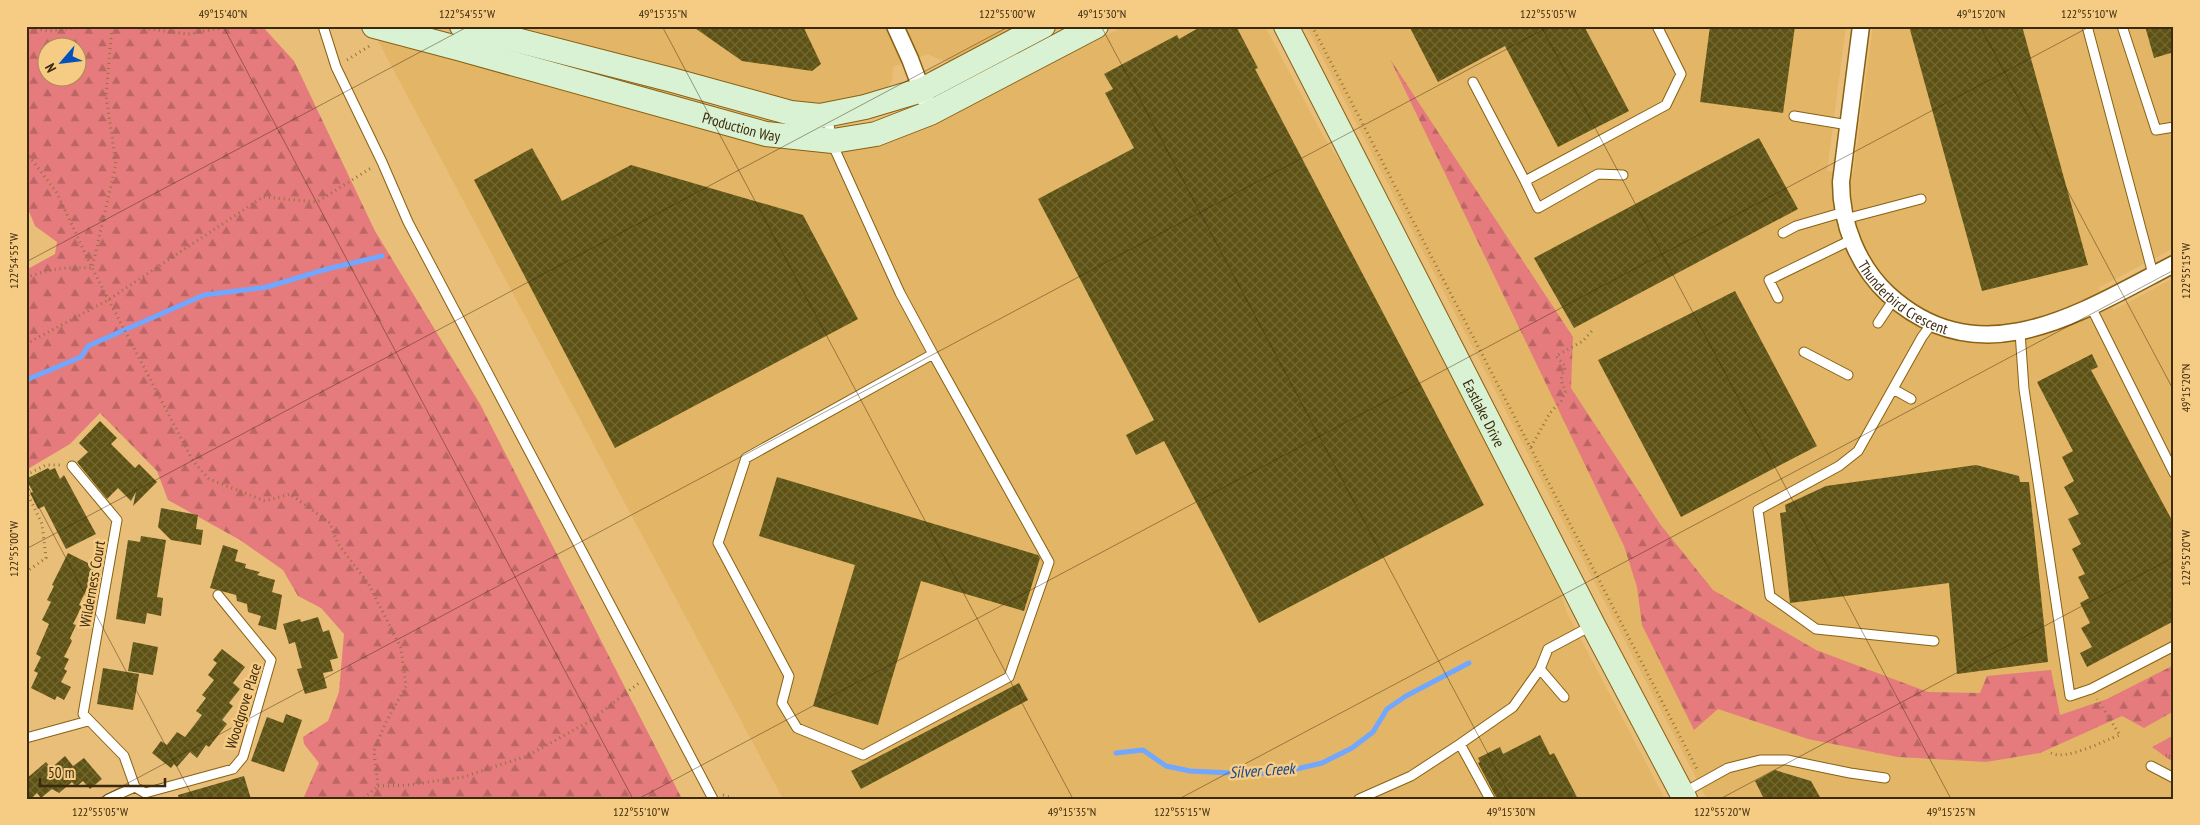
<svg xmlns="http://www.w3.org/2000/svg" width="2200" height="825" viewBox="0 0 2200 825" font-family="'PT Sans Narrow',sans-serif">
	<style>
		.built { fill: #e3b566 }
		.grass { fill: url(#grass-tufts) }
		.forest { fill: url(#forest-firs); fill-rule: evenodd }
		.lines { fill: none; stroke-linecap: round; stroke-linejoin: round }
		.stream { stroke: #71a7fe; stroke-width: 5 }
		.building { fill: url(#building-cross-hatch) }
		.lane-casing { stroke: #886113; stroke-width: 11 }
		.street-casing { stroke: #886113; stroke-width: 19 }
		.secondary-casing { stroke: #886113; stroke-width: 26 }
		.path { stroke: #917341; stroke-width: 3; stroke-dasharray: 1 4; stroke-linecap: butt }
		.lane { stroke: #fff; stroke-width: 9 }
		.street { stroke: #fff; stroke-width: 16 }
		.secondary { stroke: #daf2d4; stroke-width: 24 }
		.ticks { fill: none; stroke: #3b2a0c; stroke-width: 1; stroke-opacity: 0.45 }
		.labels { text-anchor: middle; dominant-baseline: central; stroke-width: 5; stroke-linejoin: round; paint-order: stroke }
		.street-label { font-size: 15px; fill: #3b2a0c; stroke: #f6cb84 }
		.water-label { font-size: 16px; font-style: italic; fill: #154691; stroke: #f6cb84 }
		.neatline { fill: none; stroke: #3b2a0c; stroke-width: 2 }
		.ticks-label { font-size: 12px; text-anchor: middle; fill: #3b2a0c }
	</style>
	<defs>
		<pattern id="grass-tufts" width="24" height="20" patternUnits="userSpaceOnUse" patternTransform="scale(1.25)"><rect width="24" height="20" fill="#e57b7d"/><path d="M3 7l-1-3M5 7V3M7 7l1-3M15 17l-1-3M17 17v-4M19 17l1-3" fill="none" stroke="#bb6565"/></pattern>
		<pattern id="forest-firs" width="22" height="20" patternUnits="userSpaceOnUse" patternTransform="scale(1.25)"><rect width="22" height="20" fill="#e57b7d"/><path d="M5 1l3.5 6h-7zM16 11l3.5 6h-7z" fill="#bb6565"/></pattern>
		<pattern id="building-cross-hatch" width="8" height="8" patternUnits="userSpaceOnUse" patternTransform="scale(1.25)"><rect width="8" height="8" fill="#5d5213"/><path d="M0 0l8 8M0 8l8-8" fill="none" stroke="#726834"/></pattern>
	</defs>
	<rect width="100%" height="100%" fill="#e9be78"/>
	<path class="built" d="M 503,26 L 1023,26 L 952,62 L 941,60 L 928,54 L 893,67 L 892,80 L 885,92 L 829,103 L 803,103 L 774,99 Z
		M 1124,26 L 1265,26 L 1322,134 L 1343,166 L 1553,568 L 1567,613 L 1665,799 L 783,799 L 377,39 L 741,139 L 774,147 L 805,150 L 875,144 L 922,130 L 947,119 Z
		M 1306,26 L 1846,26 L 1827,171 L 1853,174 L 1873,26 L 2174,26 L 2174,248 L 2098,288 L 2114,310 L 2174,278 L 2174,799 L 1707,799 Z"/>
	<path class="grass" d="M 2174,735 L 2174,763 L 2152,747 Z"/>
	<path class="forest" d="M 26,26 L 262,26 L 294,61 L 375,231 L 480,404 L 682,799 L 303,799 L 319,763 L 304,744 L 303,737 L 328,721 L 339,692 L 344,634 L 321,608 L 298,596 L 283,570 L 240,540 L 168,500 L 157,471 L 100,413 L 70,444 L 26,470 L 26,270 L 55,254 L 57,242 L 35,226 L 26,204 ZM 48,48 L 78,48 L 78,78 L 48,78 Z
		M 1390,59 L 1573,337 L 1571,388 L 1660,524 L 1713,590 L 1816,650 L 1928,692 L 1980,693 L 1987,676 L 2051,670 L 2060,715 L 2107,699 L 2174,665 L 2174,711 L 2144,728 L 2122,716 L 2040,753 L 1986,762 L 1898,757 L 1808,739 L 1718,709 L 1694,730 L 1642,625 L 1637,587 L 1624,546 Z"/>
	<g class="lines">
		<path class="stream" d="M 26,380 L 81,357 L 88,346 L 204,295 L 267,287 L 327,269 L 382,256
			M 1116,753 L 1143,750 L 1166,766 L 1190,771 L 1253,774 L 1288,771 L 1322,763 L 1352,748 L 1373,732 L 1387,709 L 1406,696 L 1469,663"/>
	</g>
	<path class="building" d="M 692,26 L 803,26 L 821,64 L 812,71 L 742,61 Z
		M 1202,26 L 1236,26 L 1258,68 L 1255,69 L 1484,505 L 1259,623 L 1164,441 L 1136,455 L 1126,435 L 1154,420 L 1038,199 L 1134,148 L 1105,93 L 1113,89 L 1104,74 L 1177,35 L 1179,39 Z
		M 1409,26 L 1584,26 L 1629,111 L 1558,147 L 1505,46 L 1438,82 Z
		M 1710,26 L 1795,26 L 1783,113 L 1700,102 Z
		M 1909,26 L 2022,26 L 2088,265 L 1982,291 Z
		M 2145,26 L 2174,26 L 2174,52 L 2154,58 Z
		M 1759,138 L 1798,209 L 1574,328 L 1534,258 Z
		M 532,148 L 562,201 L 631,165 L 803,215 L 858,319 L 615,448 L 474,180 Z
		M 1735,291 L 1817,446 L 1681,517 L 1598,360 Z
		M 2092,354 L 2098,367 L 2091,370 L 2174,524 L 2174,621 L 2087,667 L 2080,653 L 2092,647 L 2081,628 L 2090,623 L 2080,603 L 2089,598 L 2078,577 L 2085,574 L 2072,549 L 2081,544 L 2068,519 L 2079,514 L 2064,487 L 2074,481 L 2062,457 L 2073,451 L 2037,382 Z
		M 100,421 L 117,438 L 111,444 L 135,468 L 139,464 L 157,482 L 133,506 L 136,492 L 131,501 L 118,488 L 107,499 L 77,462 L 88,452 L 79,443 Z
		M 1976,465 L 2019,476 L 2020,482 L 2029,482 L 2048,662 L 1957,674 L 1949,583 L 1790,603 L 1780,513 L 1786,512 L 1785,505 L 1826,486 Z
		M 48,468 L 50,470 L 55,468 L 60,479 L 64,475 L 96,534 L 66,549 L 44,506 L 38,509 L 30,493 L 33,492 L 26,479 Z
		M 777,477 L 1038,555 L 1040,558 L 1024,611 L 921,581 L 878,725 L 813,706 L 855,565 L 759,536 Z
		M 161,508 L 198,515 L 196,529 L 203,530 L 201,545 L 171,540 L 158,527 Z
		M 141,536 L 166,540 L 157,597 L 163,598 L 161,616 L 147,613 L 145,624 L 116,619 L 128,540 L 140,542 Z
		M 223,545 L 238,550 L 235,561 L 246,564 L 245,568 L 260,572 L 257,575 L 275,580 L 272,592 L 282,595 L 276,630 L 258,625 L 261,616 L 248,612 L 247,604 L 237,601 L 236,595 L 210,588 Z
		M 68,553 L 94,566 L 93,568 L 96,570 L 79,605 L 82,606 L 73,624 L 76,625 L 70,638 L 72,641 L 64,657 L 69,659 L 64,669 L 67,671 L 61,682 L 71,687 L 64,700 L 57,696 L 55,700 L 31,688 L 38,673 L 34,671 L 41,657 L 36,654 L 49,624 L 42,620 L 51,602 L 47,600 L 54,586 L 52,585 Z
		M 318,617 L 323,632 L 329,630 L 338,658 L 330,660 L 333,671 L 323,673 L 327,688 L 305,694 L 297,669 L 302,668 L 295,642 L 289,644 L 283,624 L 300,619 L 301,622 Z
		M 133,642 L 158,647 L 153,675 L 128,671 Z
		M 222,649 L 245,667 L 233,683 L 240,689 L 229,703 L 233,706 L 222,720 L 227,724 L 209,747 L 206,745 L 197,758 L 190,752 L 177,767 L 174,764 L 171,768 L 152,753 L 161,741 L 167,745 L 177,732 L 185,737 L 202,715 L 196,711 L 206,698 L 202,695 L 214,680 L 208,675 L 217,663 L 213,660 Z
		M 103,668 L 139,674 L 133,710 L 97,704 Z
		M 1019,683 L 1028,700 L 861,789 L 851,771 Z
		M 286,714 L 302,720 L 284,772 L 251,761 L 267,717 L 283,723 Z
		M 1540,735 L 1550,755 L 1554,753 L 1578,799 L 1497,799 L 1478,763 L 1480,762 L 1478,758 L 1500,747 L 1503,754 Z
		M 65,756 L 73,766 L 84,758 L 102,779 L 90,789 L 83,781 L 76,787 L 72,782 L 59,793 L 52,789 L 41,798 L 37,793 L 31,799 L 26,799 L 26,779 L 46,762 L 51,768 Z
		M 1775,770 L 1811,781 L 1821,799 L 1764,799 L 1755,781 Z
		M 244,776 L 251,799 L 179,799 L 178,795 Z"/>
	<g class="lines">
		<g class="lane-casing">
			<path id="lane" d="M 323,26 L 336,67 L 382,162 L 408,222 L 713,799
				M 2087,26 L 2153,274
				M 2122,26 L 2156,130 L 2174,127
				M 1473,82 L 1525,181 L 1666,105 L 1681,74 L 1657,26
				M 826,115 L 836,152 L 900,293 L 933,354
				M 1794,116 L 1848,125
				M 1525,181 L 1538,208 L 1598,174 L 1623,175
				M 1845,219 L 1921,199
				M 1783,233 L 1796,226 L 1844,212
				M 1778,298 L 1769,280 L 1851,240
				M 2091,307 L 2174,473
				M 1933,322 L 1922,337 L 1858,451 L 1839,466 L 1758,510 L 1770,596 L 1816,629 L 1934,641
				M 1878,323 L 1894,299
				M 2020,332 L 2024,389 L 2070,696 L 2091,689 L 2174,646
				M 1804,352 L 1848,375
				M 933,354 L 1049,562 L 1009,677 L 863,755 L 797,728 L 782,703 L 789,676 L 718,543 L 746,458 Z
				M 1893,389 L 1911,399
				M 72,466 L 117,520 L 83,714 L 124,756 L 135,787
				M 1540,669 L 1564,697
				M 26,738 L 88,721
				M 1460,744 L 1490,799
				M 2151,766 L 2174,778
				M 135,787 L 145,793 L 233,769 L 243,757 L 271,660 L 218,595
				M 1683,793 L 1728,768 L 1760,760 L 1787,760 L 1850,773 L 1885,778
				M 108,799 L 135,787
				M 1359,799 L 1411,776 L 1460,744 L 1513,707 L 1540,669 L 1548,649 L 1593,625"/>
		</g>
		<g class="street-casing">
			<g id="street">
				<path d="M 895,26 L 910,59 L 925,99"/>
				<path id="s1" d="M 1861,26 L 1841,182 C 1841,224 1858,266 1888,294 C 1981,379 2083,311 2174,264"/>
			</g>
		</g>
		<g class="secondary-casing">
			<g id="secondary">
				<path id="s2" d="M 374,26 L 461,49 L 766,134 L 833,141 L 876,134 L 930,113 L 1096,26"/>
				<path d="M 462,26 L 672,80 L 791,113 L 820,116 L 865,107 L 922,90 L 1043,26"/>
				<path id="s3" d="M 1286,26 L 1593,625 L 1685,799"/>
			</g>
		</g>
		<path class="path" d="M 124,26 L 188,34 L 233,26
			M 1312,26 L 1698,771
			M 26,27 L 48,31 L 95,26
			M 347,60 L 371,45
			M 26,152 L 57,193 L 92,268 L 193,461 L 209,479 L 265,501 L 290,494 L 330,523 L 338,544 L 368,583 L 401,648 L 406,686 L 385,724 L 374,751 L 378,786 L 363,799
			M 26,278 C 49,268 68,267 92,268 L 116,164 L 106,96 L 112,26
			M 26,344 L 108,300 L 263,197 L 317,202 L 371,168
			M 1531,447 L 1550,413 L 1561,401 L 1566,391 C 1560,381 1560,377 1566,367 L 1556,356 L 1583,341 L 1592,331
			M 26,475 L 46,465 L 61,465
			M 26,491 L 42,524 L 46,558 L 26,572
			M 2051,753 C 2066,761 2103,741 2120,735 L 2097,699
			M 378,786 L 409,785 L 463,777 L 527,756 L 590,721 L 639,683
			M 723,795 L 735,799"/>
		<use href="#lane" class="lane"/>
		<use href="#street" class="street"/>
		<use href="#secondary" class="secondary"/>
	</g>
	<path class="ticks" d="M 223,26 L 633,799M 662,26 L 1073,799M 1101,26 L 1512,799M 1541,26 L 1951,799M 1980,26 L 2174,391M 26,262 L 469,26M 26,483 L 194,799M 26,549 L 1010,26M 98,799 L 1550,26M 638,799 L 2091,26M 1179,799 L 2174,270M 1720,799 L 2174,557"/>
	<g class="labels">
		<g class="street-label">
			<text stroke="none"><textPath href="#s2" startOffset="381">Production Way</textPath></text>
			<text stroke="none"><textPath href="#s1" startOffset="296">Thunderbird Crescent</textPath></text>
			<text stroke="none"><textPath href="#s3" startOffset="435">Eastlake Drive</textPath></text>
			<text transform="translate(92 584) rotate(-80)">Wilderness Court</text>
			<text transform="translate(243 706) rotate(-73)">Woodgrove Place</text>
		</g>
		<g class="water-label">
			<text transform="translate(1262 770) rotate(-4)">Silver Creek</text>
		</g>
	</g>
	<rect width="2200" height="825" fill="none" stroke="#f6cb84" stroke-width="55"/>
	<g transform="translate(62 62) rotate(242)"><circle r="24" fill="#f6cb84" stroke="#ab8b54"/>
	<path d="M0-4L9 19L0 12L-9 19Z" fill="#0451bb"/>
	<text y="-8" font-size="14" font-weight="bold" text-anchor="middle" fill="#3b2a0c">N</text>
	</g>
	<path d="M40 778v8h125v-8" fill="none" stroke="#3b2a0c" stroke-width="2.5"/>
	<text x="48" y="778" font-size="15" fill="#3b2a0c" stroke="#f6cb84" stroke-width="4" paint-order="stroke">50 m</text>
	<rect x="28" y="28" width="2144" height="770" class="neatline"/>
	<g class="ticks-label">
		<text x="223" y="18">49°15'40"N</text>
		<text x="467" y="18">122°54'55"W</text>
		<text x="663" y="18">49°15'35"N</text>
		<text x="1007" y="18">122°55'00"W</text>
		<text x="1102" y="18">49°15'30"N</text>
		<text x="1548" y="18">122°55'05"W</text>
		<text x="1981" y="18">49°15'20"N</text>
		<text x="2089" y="18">122°55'10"W</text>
		<text transform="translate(14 261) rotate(-90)" y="4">122°54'55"W</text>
		<text transform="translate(2186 271) rotate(-90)" y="4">122°55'15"W</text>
		<text transform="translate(2186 388) rotate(-90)" y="4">49°15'20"N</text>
		<text transform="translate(14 549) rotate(-90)" y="4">122°55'00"W</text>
		<text transform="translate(2186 558) rotate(-90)" y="4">122°55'20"W</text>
		<text x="100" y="816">122°55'05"W</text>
		<text x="641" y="816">122°55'10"W</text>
		<text x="1072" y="816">49°15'35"N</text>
		<text x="1182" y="816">122°55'15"W</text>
		<text x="1511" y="816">49°15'30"N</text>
		<text x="1722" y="816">122°55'20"W</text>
		<text x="1951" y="816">49°15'25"N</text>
	</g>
</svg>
